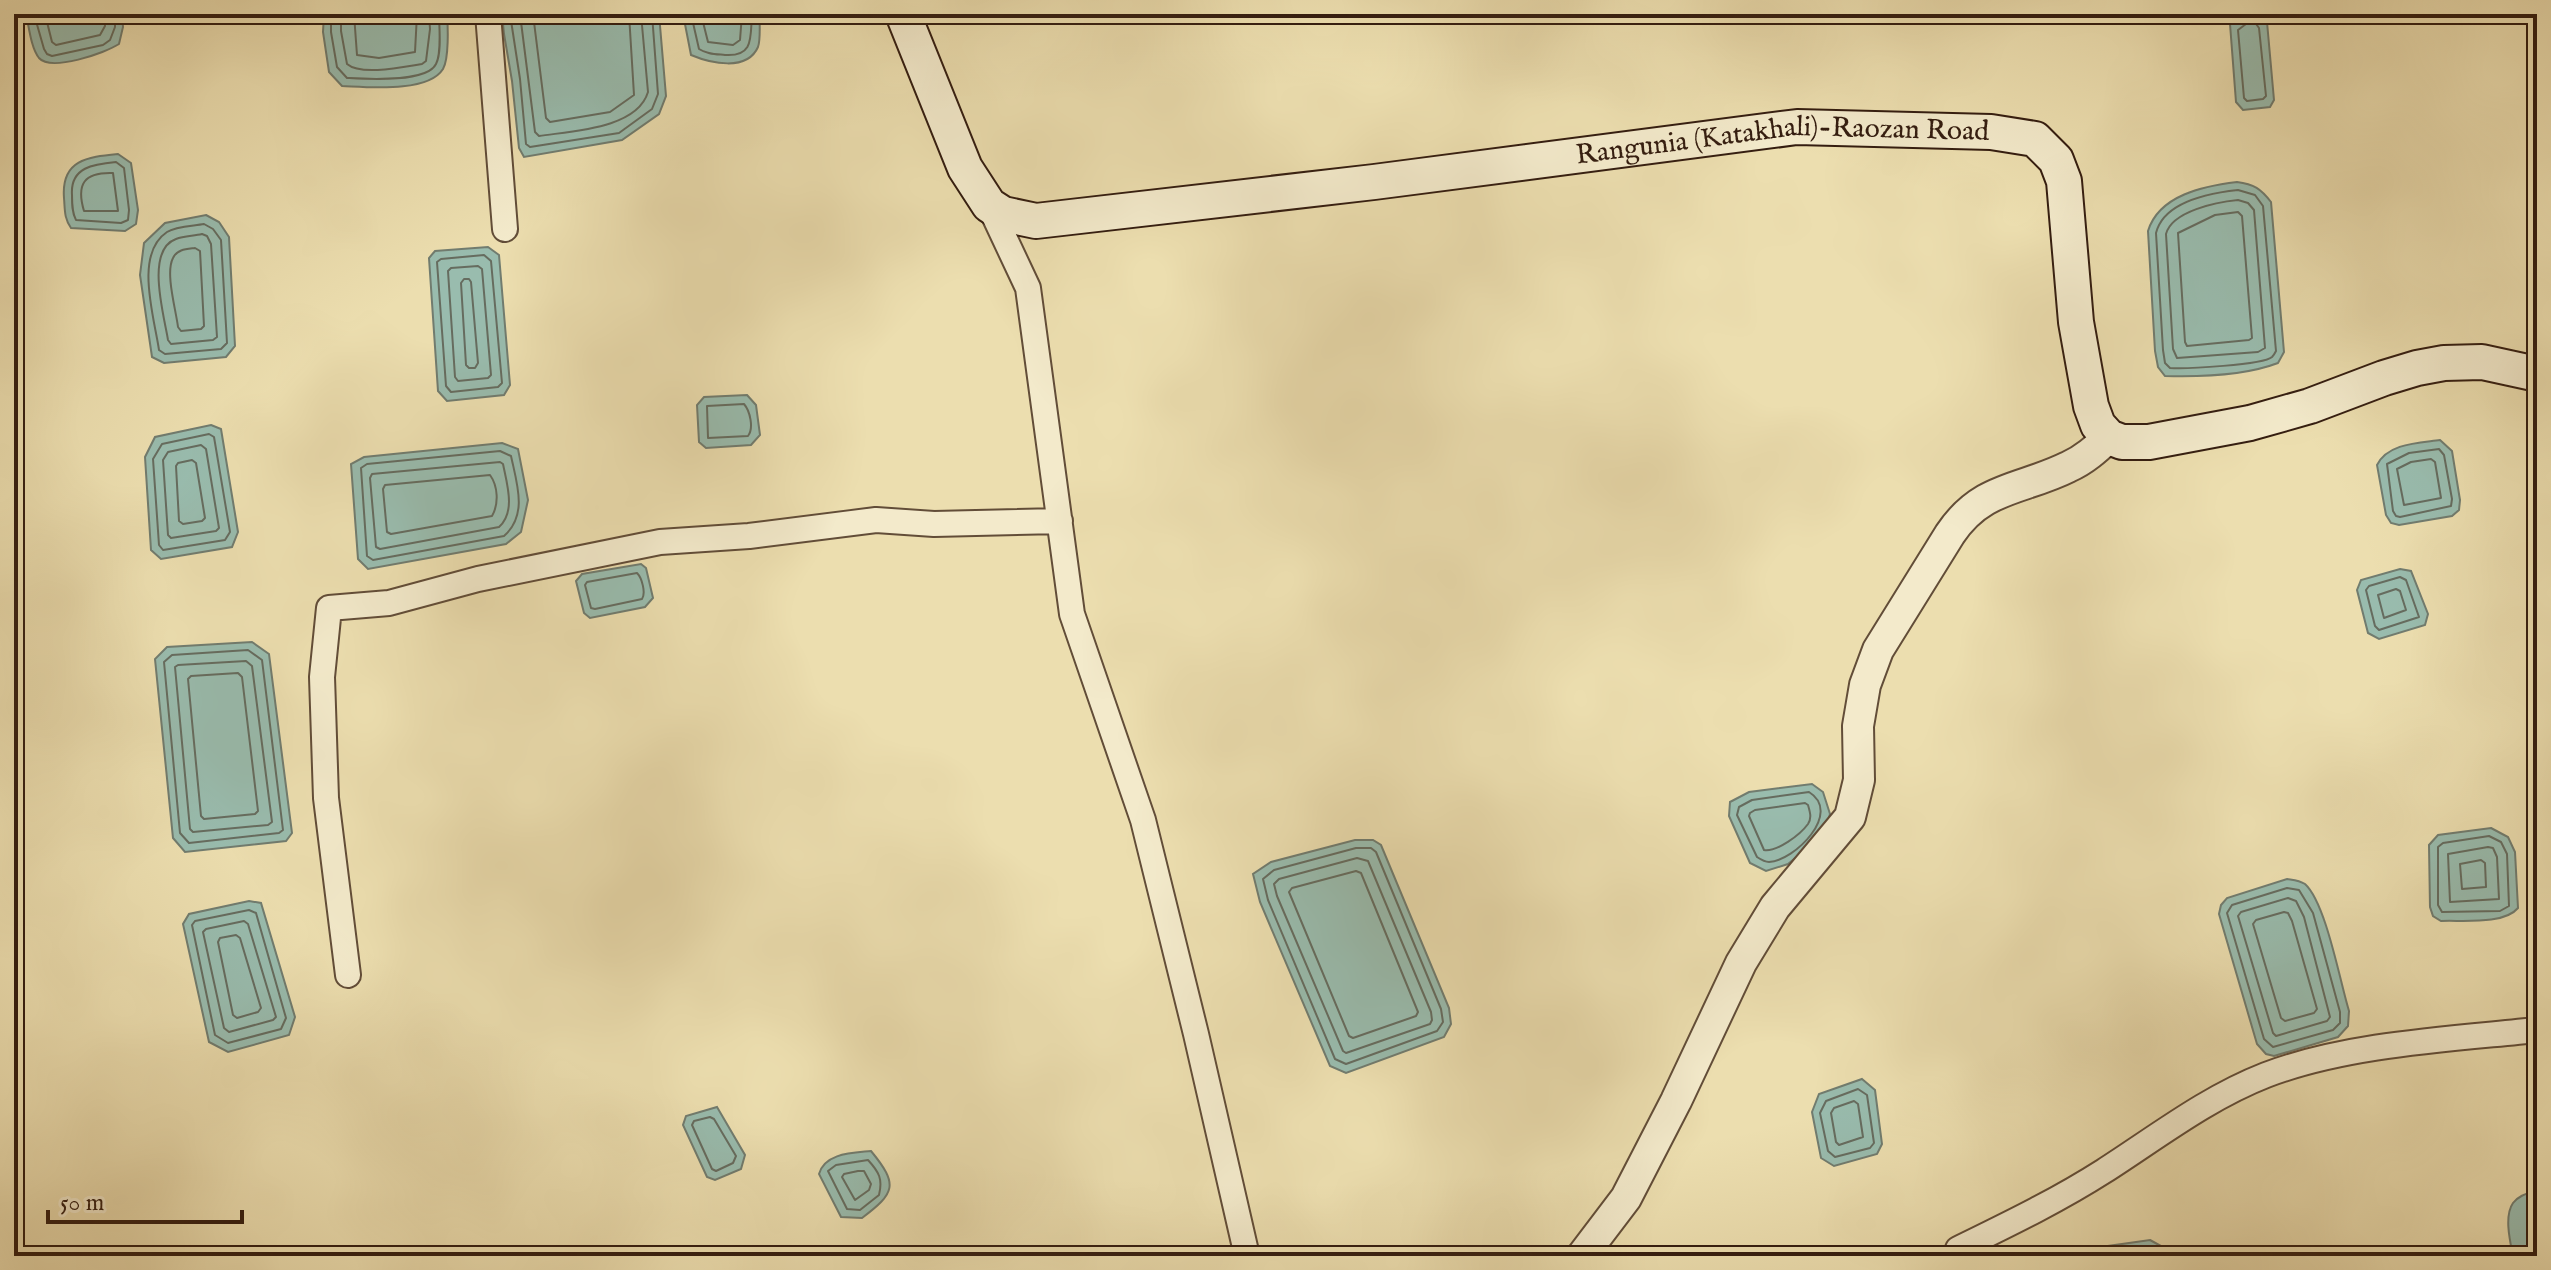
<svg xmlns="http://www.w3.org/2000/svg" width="2551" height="1270" viewBox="0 0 2551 1270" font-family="'IM FELL English',serif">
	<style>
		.water { fill: #99bcae; stroke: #717c6f; stroke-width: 2 }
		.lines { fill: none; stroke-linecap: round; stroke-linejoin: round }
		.shore { stroke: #666c5f; stroke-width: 2 }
		.minor-casing { stroke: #624d38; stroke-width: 28 }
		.tertiary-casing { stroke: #624d38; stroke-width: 34 }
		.secondary-casing { stroke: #341d10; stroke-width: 38 }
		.minor { stroke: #f3eacb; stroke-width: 24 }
		.tertiary { stroke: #f3eacb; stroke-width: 30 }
		.secondary { stroke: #f3eacb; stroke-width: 34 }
		.labels { text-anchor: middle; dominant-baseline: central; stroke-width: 6; stroke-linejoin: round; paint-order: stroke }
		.street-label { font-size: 28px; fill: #341d10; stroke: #f3eacb }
	</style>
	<rect width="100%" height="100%" fill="#ecdeaf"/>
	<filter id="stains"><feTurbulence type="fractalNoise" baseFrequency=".0025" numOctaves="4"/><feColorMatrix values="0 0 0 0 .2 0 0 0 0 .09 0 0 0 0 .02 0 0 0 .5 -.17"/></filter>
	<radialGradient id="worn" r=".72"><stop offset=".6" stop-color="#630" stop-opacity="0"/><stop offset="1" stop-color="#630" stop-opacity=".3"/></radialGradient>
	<path class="water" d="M 26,14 L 122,14 L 123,27 L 119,44 C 105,53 51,72 39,58 C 31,48 29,27 26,14 Z
		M 324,14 L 447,14 C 448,27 449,59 443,69 C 428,93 368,87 342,86 L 329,72 L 323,32 Z
		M 502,14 L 659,14 L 666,96 L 659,114 L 622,140 L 524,157 L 519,148 L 512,81 L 504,34 Z
		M 683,14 L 760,14 C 759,24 761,39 758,47 C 747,72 710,63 691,55 Z
		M 2259,16 L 2267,22 L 2274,100 L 2270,107 L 2243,110 L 2236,102 L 2230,24 L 2236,18 Z
		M 118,154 L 131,163 L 138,210 L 136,224 L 125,231 L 71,228 C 64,218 65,210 64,198 C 61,160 87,157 118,154 Z
		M 2237,182 C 2254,184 2261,189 2271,202 L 2284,352 L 2278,363 C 2244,376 2201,377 2165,376 L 2158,367 L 2155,351 L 2148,231 C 2159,195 2204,186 2237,182 Z
		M 206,215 L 219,222 L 229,237 L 235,346 L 226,357 L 164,363 L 152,357 L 140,275 L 144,243 L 165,223 Z
		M 488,247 L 499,255 L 510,385 L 504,395 L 447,401 L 438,391 L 429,258 L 435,251 Z
		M 747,395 L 756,405 L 760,435 L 751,445 L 706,448 L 699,442 L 697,405 L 704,397 Z
		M 211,425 L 221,429 L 238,532 L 232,547 L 161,559 L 151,550 L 145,457 L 155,437 Z
		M 2440,440 L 2452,451 L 2460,500 L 2459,510 L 2452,516 L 2399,525 L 2391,523 L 2386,515 L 2377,465 C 2388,443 2419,443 2440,440 Z
		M 502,443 L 518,449 L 528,500 L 521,532 L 506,544 L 368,569 L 358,559 L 351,464 L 364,457 Z
		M 641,564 L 646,568 L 653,598 L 645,607 L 590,618 L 584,613 L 576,581 L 582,574 Z
		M 2400,569 L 2411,571 L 2428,614 L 2425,625 L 2379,639 L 2368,633 L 2357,590 L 2361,580 Z
		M 252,642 L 269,654 L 292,833 L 286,841 L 185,852 L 173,838 L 155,659 L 167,647 Z
		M 1812,784 L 1823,792 L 1830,814 L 1824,834 L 1788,864 L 1766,871 L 1750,863 L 1729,816 L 1730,802 L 1749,792 Z
		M 2491,828 L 2508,837 L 2515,852 L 2518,908 C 2504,925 2462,920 2441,921 L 2433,916 L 2430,907 L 2429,845 L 2438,835 Z
		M 1355,840 L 1373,840 L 1381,845 L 1449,1008 L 1451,1024 L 1444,1037 L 1346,1073 L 1330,1066 L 1260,902 L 1253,874 L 1271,862 Z
		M 2287,879 C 2294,880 2299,880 2305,884 C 2326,903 2340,982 2349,1011 L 2348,1026 L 2338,1037 L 2274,1056 L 2266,1054 L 2257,1044 L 2219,914 L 2221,905 L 2227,898 Z
		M 249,901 L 261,903 L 295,1017 L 289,1035 L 228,1052 L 209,1042 L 183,924 L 189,914 Z
		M 1862,1079 L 1875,1090 L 1882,1144 L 1877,1154 L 1834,1166 L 1821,1158 L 1812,1112 L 1819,1094 Z
		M 717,1107 L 745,1155 L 741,1169 L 715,1180 L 707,1177 L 683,1125 L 686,1116 Z
		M 871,1151 C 899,1185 895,1193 862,1218 L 841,1217 L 819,1174 C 825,1153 852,1153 871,1151 Z
		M 2537,1190 L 2537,1256 L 2513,1256 C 2510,1241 2504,1216 2513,1203 C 2519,1195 2529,1193 2537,1190 Z
		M 2150,1240 L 2161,1246 L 2165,1256 L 2101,1256 L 2108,1246 Z"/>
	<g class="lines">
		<path class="shore" d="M 34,14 L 44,49 L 47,54 L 52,56 L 103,45 L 110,40 L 115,27 L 115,14
			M 45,14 L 52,42 L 56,45 L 100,35 L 105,26 L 104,14
			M 331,14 L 331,32 L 337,67 L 347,78 C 366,79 427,83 436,64 C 442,53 439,26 439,14
			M 341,14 L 341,31 L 347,64 C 361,76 403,67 422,64 L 426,61 L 430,29 L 429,14
			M 354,14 L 357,55 L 379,58 L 415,52 L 417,14
			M 510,14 L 520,79 L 526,144 L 530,147 L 619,133 L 652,109 L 658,94 L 652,14
			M 520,14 L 535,132 L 539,136 C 571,131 637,129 648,92 L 641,14
			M 533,14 L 546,118 L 550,122 L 610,112 L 634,95 L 629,14
			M 691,14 L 699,49 C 707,54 715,54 725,55 C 755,57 750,36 752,14
			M 701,14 L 708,42 L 733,45 L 740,40 L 742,14
			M 2250,21 L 2254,21 L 2259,28 L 2266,96 L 2263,99 L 2247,101 L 2244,98 L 2238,30 Z
			M 116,162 L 124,168 L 129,210 L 128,220 L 121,223 L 76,220 C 72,213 72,204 72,195 C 70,167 94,164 116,162 Z
			M 113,173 L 118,211 L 84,211 C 76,184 84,172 113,173 Z
			M 2238,190 L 2255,195 L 2263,206 L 2276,351 C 2275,353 2274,355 2272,357 C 2263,365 2185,369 2170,368 L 2165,363 L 2163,350 L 2156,233 C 2164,201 2210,193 2238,190 Z
			M 2238,200 L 2248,203 L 2254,210 L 2265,348 L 2258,352 L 2177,358 L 2173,349 L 2166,234 C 2172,211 2217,202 2238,200 Z
			M 2238,212 L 2242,216 L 2252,338 L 2249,340 L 2187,346 L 2185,342 L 2178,233 L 2215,215 Z
			M 204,224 L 213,229 L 221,240 L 227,343 L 221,349 L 165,354 L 159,350 C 154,316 134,254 167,232 C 176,226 193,226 204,224 Z
			M 202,234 L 207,236 L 211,244 L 217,337 L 213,340 L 171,344 L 168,340 C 164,315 145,250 176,239 C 184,236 194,236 202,234 Z
			M 195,248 L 200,251 L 204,326 L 201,329 L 181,331 L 178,327 C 176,310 165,273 173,258 C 177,249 187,249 195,248 Z
			M 484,255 L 491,261 L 502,383 L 498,387 L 451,392 L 446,386 L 437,262 L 441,259 Z
			M 478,266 L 482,269 L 491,375 L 488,378 L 458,381 L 455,377 L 448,271 L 451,268 Z
			M 464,279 L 469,279 L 471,282 L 478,363 L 475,368 L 469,368 L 466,365 L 461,283 Z
			M 744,404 C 750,411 754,428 748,436 L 708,438 L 707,406 Z
			M 209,434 L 214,437 L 230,532 L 225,540 L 163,550 L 159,545 L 153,459 L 162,444 Z
			M 201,445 L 206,449 L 219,528 L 216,531 L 171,538 L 168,535 L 163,460 L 168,452 Z
			M 2439,449 L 2444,455 L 2452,499 L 2451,506 L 2400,517 L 2396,516 L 2393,511 L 2387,464 L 2409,453 Z
			M 500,451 L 511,456 C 517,484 528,515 504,536 L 373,560 L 367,556 L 361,468 L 367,464 Z
			M 2431,459 L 2435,462 L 2441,498 L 2404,505 L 2397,469 L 2411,462 Z
			M 192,460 L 196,463 L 205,518 L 202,521 L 183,524 L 179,521 L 176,466 L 178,463 Z
			M 500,462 L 503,464 C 507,484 516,512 499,527 L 380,549 L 376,547 L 370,478 L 372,474 Z
			M 490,475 C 498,486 499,504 492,516 L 391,534 L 387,532 L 383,489 L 385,485 Z
			M 637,573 C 642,578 646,593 642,599 L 595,609 L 591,608 L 585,585 L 587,582 Z
			M 2400,577 L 2406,580 L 2419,617 L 2379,630 L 2375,626 L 2366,590 L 2369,586 Z
			M 2396,589 L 2400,591 L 2406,610 L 2384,618 L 2378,595 Z
			M 248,650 L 262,660 L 283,830 L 279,833 L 189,843 L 180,833 L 164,662 L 172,655 Z
			M 246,661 L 252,666 L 272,822 L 268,825 L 193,832 L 190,829 L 175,667 L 178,665 Z
			M 238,673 L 242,677 L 258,811 L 255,814 L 204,819 L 201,816 L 188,679 L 191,676 Z
			M 1809,792 C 1843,813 1794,861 1769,862 C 1765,862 1760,859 1757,857 L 1737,815 L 1739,807 L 1752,800 Z
			M 1805,803 L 1808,805 C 1810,812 1812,818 1808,824 C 1800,835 1777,852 1764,850 L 1749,816 L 1750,813 L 1755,810 Z
			M 2489,836 L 2501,842 L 2507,854 L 2509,906 L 2500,911 L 2442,912 L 2438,905 L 2438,847 L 2443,843 Z
			M 2488,847 L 2493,848 L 2497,857 L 2499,899 L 2450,902 L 2448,854 Z
			M 1356,848 L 1371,848 L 1376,852 L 1441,1009 L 1443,1022 L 1437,1031 L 1346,1064 L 1335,1059 L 1268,900 L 1263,879 L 1274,870 Z
			M 1357,858 L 1368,861 L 1431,1012 L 1432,1020 L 1430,1024 L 1346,1053 L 1343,1051 L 1277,896 L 1274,884 L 1279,879 Z
			M 2481,860 L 2485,863 L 2486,887 L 2462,889 L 2460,864 Z
			M 1356,871 L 1361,873 L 1418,1012 L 1416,1016 L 1353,1038 L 1349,1036 L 1289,892 L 1292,888 Z
			M 2287,888 L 2299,890 L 2313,913 L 2340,1012 L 2340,1023 L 2333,1030 L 2273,1047 L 2264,1039 L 2227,913 L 2232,905 Z
			M 2288,898 L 2296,901 L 2304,917 L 2330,1017 L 2327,1021 L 2276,1036 L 2273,1033 L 2238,916 L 2241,912 Z
			M 249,910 L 256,913 L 286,1018 L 281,1029 L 228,1043 L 215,1035 L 192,925 L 195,921 Z
			M 2284,912 L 2288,913 L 2292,921 L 2317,1009 L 2314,1013 L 2285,1021 L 2281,1018 L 2253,924 L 2256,920 Z
			M 244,921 L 248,924 L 276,1017 L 273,1020 L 229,1032 L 224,1028 L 203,932 L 206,929 Z
			M 236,935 L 240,938 L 261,1008 L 258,1012 L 237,1018 L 233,1015 L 218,942 L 220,938 Z
			M 1858,1089 L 1867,1095 L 1874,1143 L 1870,1148 L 1835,1157 L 1828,1151 L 1820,1113 L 1826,1101 Z
			M 1854,1101 L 1858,1104 L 1863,1137 L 1839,1145 L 1836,1142 L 1831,1113 L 1834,1108 Z
			M 710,1117 L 714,1119 L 736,1156 L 733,1163 L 716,1171 L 712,1169 L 692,1125 L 694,1121 Z
			M 868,1160 C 879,1172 883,1179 879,1195 L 860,1210 L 847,1209 L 828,1171 L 836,1165 Z
			M 858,1171 L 864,1171 L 871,1184 L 869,1190 L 855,1200 L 842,1177 L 844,1174 Z"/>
		<g class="minor-casing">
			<path id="minor" d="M 488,14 L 505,229
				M 989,205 L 1028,288 L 1072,614 L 1143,820 L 1196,1034 L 1247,1256
				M 348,975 L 326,798 L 322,677 L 329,608 L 389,603 L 478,579 L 660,542 L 749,536 L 876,520 L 934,524 L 1060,521
				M 1958,1249 C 2007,1225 2057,1201 2104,1171 C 2157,1137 2207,1098 2266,1075 C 2347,1044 2451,1039 2537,1030"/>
		</g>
		<g class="tertiary-casing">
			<path id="tertiary" d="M 1582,1256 L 1626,1198 L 1676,1101 L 1741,963 L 1775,907 L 1850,817 L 1859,780 L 1858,726 L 1865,685 L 1878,650 L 1950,534 C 1982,486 2022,490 2068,467 C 2084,460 2096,449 2109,437"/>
		</g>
		<g class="secondary-casing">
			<g id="secondary">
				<path id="s1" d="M 903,14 L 965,168 L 989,205 L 1003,214 L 1036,221 L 1374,182 L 1797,127 L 1991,132 L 2035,139 L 2056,160 L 2064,181 L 2076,322 L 2091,406 L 2098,425 L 2109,437 L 2122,442 L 2149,442 L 2250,423 L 2310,406 L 2384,378 L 2417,368 L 2444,363 L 2482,362 L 2537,374"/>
			</g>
		</g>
		<use href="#minor" class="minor"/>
		<use href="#tertiary" class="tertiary"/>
		<use href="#secondary" class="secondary"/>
	</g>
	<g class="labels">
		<g class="street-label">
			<text stroke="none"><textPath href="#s1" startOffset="1012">Rangunia (Katakhali)-Raozan Road</textPath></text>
		</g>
	</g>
	<rect width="2551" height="1270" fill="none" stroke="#ecdeaf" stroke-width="48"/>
	<rect x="16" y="16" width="2519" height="1238" fill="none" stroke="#341d10" stroke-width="4"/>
	<rect x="24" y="24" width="2503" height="1222" fill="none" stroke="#341d10" stroke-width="2"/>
	<path d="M48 1210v12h194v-12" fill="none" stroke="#341d10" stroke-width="4"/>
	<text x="60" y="1210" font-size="24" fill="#341d10" stroke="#f3eacb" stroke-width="6" paint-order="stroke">50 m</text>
	<rect width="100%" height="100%" filter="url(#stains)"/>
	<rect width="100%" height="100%" fill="url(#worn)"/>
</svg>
